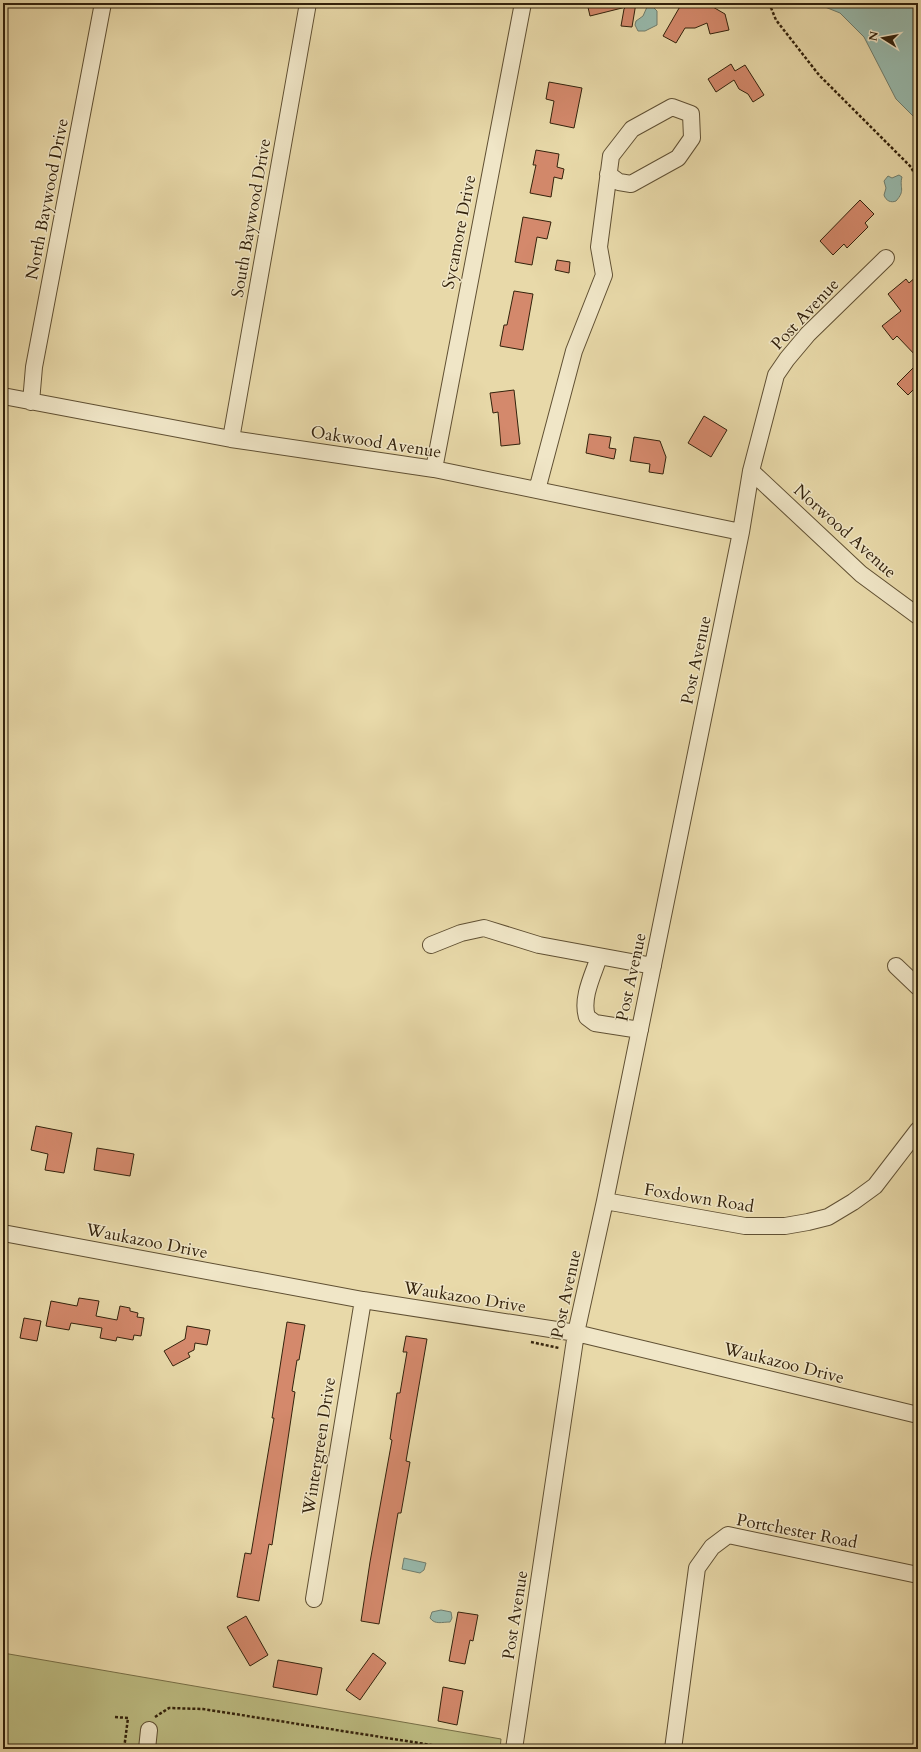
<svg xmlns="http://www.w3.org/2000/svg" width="921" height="1752" viewBox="0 0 921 1752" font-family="Cardo,serif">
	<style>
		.green { fill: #bdbd83; stroke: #787048 }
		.water { fill: #98baad; stroke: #707d6d }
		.building { fill: #d4896c; stroke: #33220c }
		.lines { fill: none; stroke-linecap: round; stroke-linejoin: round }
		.minor-casing { stroke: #605033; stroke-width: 18 }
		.path { stroke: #33220c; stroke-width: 2.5; stroke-dasharray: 3 2; stroke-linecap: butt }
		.minor { stroke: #f0e6c7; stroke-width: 16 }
		.labels { text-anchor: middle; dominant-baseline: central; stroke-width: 3; stroke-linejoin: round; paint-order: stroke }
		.street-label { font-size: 17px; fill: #33220c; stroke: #f0e6c7 }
	</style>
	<rect width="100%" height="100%" fill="#e8d9a9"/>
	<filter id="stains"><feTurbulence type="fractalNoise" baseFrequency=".005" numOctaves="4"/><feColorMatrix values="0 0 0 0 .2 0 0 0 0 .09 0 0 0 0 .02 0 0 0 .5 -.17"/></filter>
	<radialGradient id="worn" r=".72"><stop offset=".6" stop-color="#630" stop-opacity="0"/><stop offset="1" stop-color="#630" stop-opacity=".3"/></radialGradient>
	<path class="green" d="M 3,1653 L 501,1739 L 500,1749 L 3,1749 Z"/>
	<path class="water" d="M 815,3 L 918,3 L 918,128 L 916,119 L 896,99 L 864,37 L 840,13 Z
		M 647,7 L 653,7 L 657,11 L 657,25 L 645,31 L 638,31 L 635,25 L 636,21 L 643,16 Z
		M 899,175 L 902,177 C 899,188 906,190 896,201 C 891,203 886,201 884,195 L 886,188 L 884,181 L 888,176 L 892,178 Z
		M 404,1558 L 426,1563 L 424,1570 L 420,1573 L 402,1569 Z
		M 441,1610 L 451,1612 L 452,1618 L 450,1622 C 442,1622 435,1625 430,1618 L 432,1612 Z"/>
	<path class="building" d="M 587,3 L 627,3 L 627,6 L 630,3 L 636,3 L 632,27 L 621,26 L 624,9 L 626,7 L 590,16 Z
		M 682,3 L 706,3 L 725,14 L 729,30 L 710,34 L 707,23 L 695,28 L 685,28 L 676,43 L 663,36 Z
		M 731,64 L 735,71 L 745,65 L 764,95 L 753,102 L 748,94 L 739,89 L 734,80 L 716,92 L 708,79 Z
		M 549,82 L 582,88 L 574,128 L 550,123 L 554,101 L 546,99 Z
		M 536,150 L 559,154 L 557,167 L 564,169 L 562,179 L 554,177 L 551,197 L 530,193 L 536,165 L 533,165 Z
		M 860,200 L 874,214 L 865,223 L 868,227 L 847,248 L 844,244 L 833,255 L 820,241 Z
		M 523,217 L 551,222 L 547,239 L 537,237 L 532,265 L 515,262 Z
		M 557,260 L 570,262 L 569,273 L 555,270 Z
		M 918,275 L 918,358 L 897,336 L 893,340 L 882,326 L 901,311 L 888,294 L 906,279 L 909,283 Z
		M 514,291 L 533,294 L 523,350 L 500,346 L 504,325 L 507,325 Z
		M 918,363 L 918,385 L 908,395 L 897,384 Z
		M 514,390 L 520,444 L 501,446 L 498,412 L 493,413 L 490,393 Z
		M 704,416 L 727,430 L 711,457 L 688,443 Z
		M 589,434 L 611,437 L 609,448 L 616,449 L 614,459 L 586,453 Z
		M 634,437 L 660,441 L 666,457 L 663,474 L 649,472 L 650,464 L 630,461 Z
		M 36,1126 L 72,1133 L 64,1173 L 45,1170 L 48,1154 L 31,1150 Z
		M 97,1148 L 134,1154 L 130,1176 L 94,1170 Z
		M 79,1298 L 99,1301 L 96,1316 L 117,1320 L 120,1306 L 130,1308 L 130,1311 L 138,1313 L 137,1317 L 144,1318 L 141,1336 L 134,1335 L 133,1340 L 117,1337 L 116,1341 L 100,1338 L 102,1328 L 71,1323 L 69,1330 L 46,1326 L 51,1301 L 77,1306 Z
		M 24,1318 L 41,1321 L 37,1341 L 20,1338 Z
		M 287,1322 L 305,1325 L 299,1360 L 297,1360 L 292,1391 L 295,1392 L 272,1545 L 269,1544 L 259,1601 L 237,1597 L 245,1553 L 251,1554 L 274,1418 L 272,1418 Z
		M 187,1326 L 210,1330 L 207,1345 L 195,1343 L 194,1350 L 188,1353 L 190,1357 L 173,1366 L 164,1351 L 185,1339 Z
		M 406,1336 L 427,1339 L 406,1461 L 410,1462 L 401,1513 L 398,1513 L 379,1624 L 361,1621 L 370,1562 L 392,1440 L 390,1439 L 397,1393 L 400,1393 L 407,1352 L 403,1352 Z
		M 458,1612 L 478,1615 L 473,1641 L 470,1640 L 465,1664 L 449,1661 Z
		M 246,1616 L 268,1655 L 250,1666 L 227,1627 Z
		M 373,1653 L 386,1663 L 360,1700 L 346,1690 Z
		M 278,1660 L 322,1668 L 317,1695 L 273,1687 Z
		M 443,1687 L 463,1691 L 457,1725 L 438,1721 Z"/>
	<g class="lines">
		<g class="minor-casing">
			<path id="minor" d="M 3,396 L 231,439 L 434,469 L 741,532
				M 31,402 L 34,367 L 103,3
				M 231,439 L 308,3
				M 434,469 L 523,3
				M 751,471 L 861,574 L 918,616
				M 537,490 L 574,351 L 604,275 L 599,247 L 611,156 L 632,129 L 672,107 L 691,114 L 692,138 L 678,158 L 631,184 L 619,182 L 608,174
				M 431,945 L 461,933 L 484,928 L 539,945 L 653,966
				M 599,957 C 593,975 581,998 587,1017 L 595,1023 L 640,1030
				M 896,966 L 918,987
				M 605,1201 L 745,1226 L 785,1226 L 808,1222 L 828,1217 L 853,1202 L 875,1186 L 918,1130
				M 3,1233 L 363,1300 L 576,1333 L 918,1415
				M 314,1599 L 363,1300
				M 147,1749 L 149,1730
				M 514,1749 L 576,1333 L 605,1201 L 741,532 L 751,471 L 776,375 L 787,359 L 808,334 L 886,258
				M 673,1749 L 697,1568 L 712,1547 L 728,1535 L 918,1575"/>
		</g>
		<path class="path" d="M 769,3 L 776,20 L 819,75 L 911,167 L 918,181
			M 531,1342 L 559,1348
			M 115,1717 L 128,1718 L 124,1749
			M 155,1717 L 169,1708 L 203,1709 L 457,1749"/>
		<use href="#minor" class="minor"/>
	</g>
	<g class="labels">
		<g class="street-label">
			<text transform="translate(47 199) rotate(-79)">North Baywood Drive</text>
			<text transform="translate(251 218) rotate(-80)">South Baywood Drive</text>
			<text transform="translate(459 232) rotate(-79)">Sycamore Drive</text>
			<text transform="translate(805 314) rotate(-47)">Post Avenue</text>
			<text transform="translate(376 442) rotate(9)">Oakwood Avenue</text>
			<text transform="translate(845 531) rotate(42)">Norwood Avenue</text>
			<text transform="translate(696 660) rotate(-78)">Post Avenue</text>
			<text transform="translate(631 977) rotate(-78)">Post Avenue</text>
			<text transform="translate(699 1198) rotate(9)">Foxdown Road</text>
			<text transform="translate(147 1241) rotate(11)">Waukazoo Drive</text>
			<text transform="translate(566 1294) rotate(-78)">Post Avenue</text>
			<text transform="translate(465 1297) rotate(9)">Waukazoo Drive</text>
			<text transform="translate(784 1363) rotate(14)">Waukazoo Drive</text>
			<text transform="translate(319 1446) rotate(-81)">Wintergreen Drive</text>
			<text transform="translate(797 1531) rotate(11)">Portchester Road</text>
			<text transform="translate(515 1615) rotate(-81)">Post Avenue</text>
		</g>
	</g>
	<rect width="921" height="1752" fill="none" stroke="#e8d9a9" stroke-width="16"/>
	<rect x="4" y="4" width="913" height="1744" fill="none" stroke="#33220c" stroke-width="2"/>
	<rect x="8" y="8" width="905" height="1736" fill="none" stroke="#33220c"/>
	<g transform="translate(883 38) rotate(281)" stroke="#f0e6c7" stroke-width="3" paint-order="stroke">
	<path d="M0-3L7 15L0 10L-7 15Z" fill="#33220c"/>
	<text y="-6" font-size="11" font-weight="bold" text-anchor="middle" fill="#33220c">N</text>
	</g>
	<rect width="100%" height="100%" filter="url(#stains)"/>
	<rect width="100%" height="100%" fill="url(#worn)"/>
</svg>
